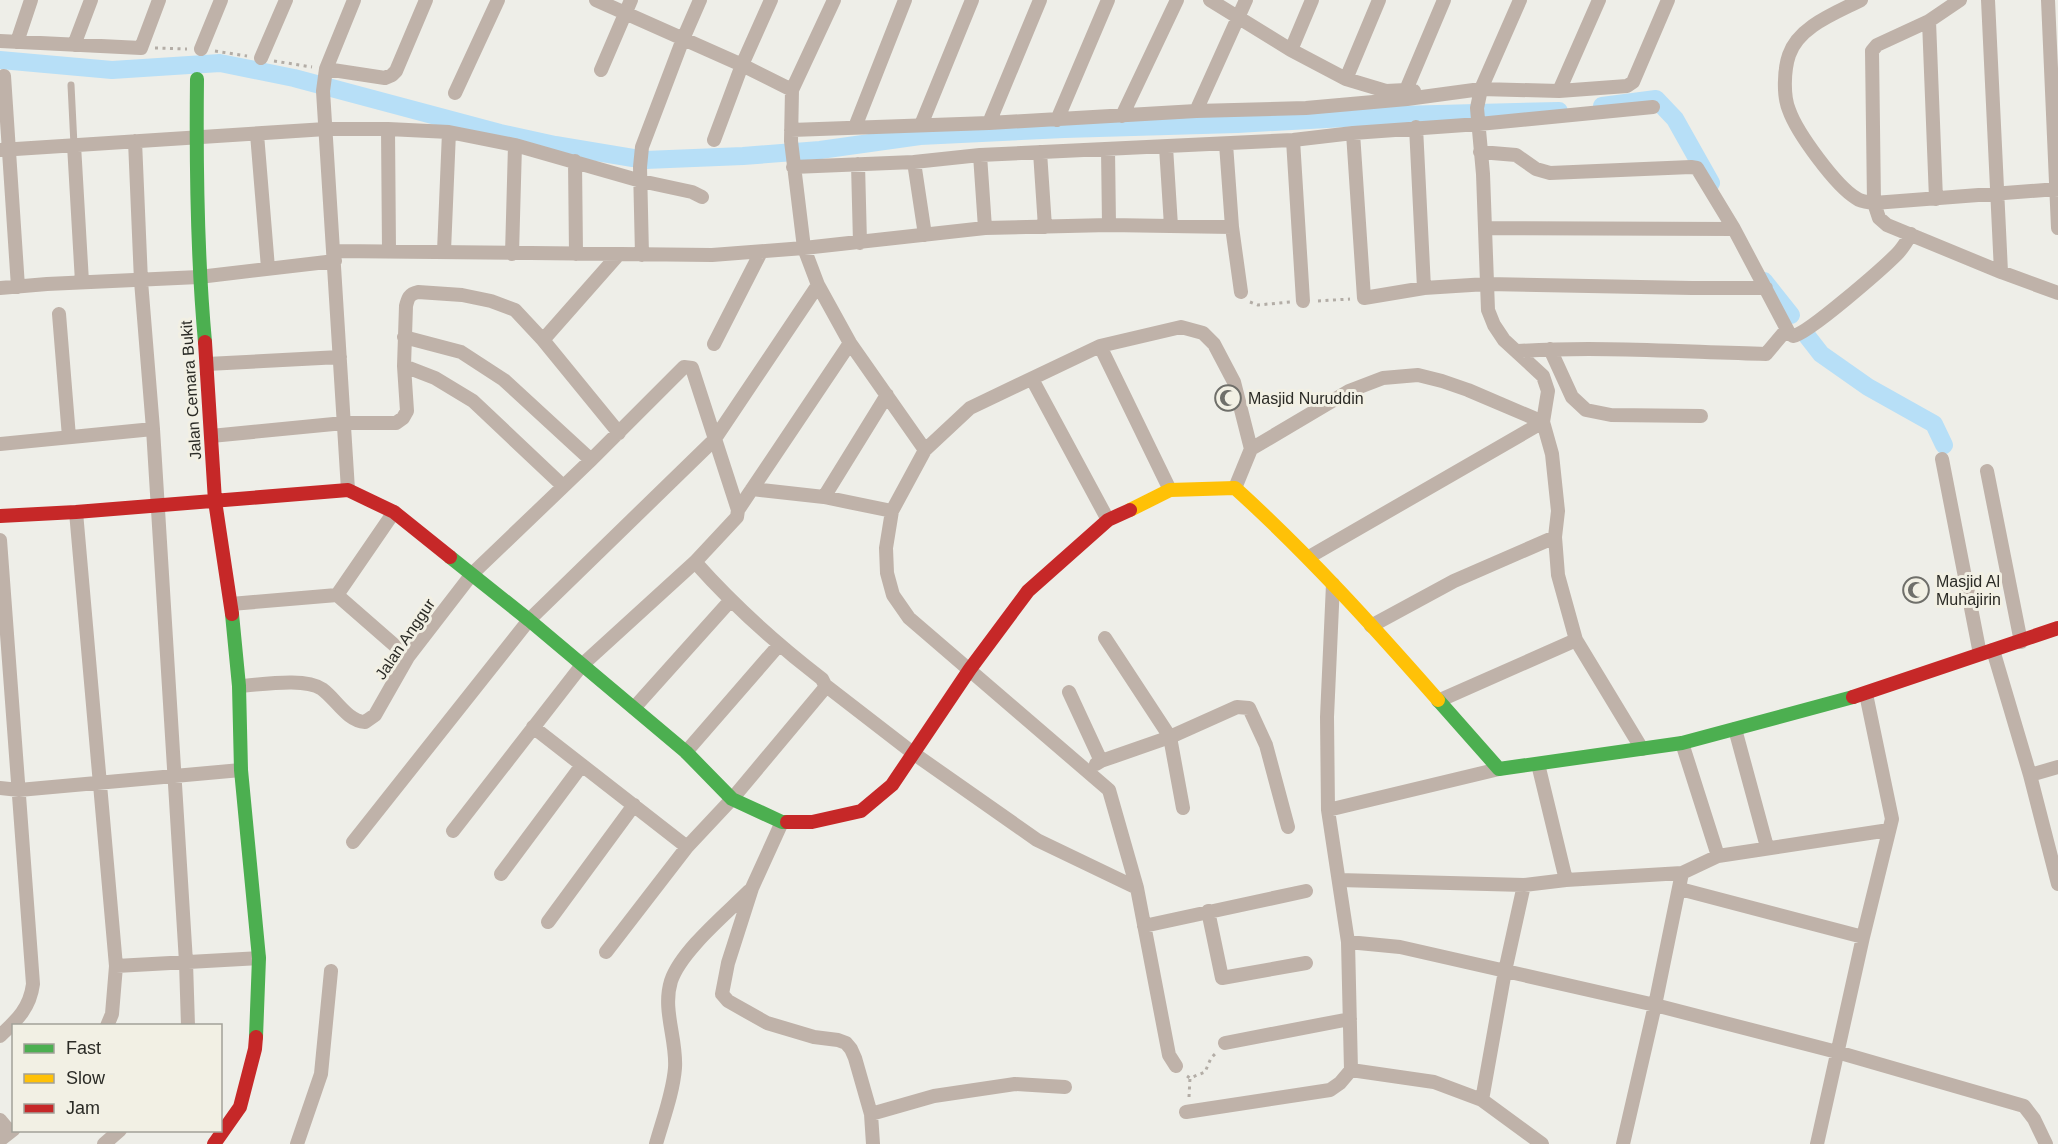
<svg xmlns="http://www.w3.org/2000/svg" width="2058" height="1144" viewBox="0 0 2058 1144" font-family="Helvetica,sans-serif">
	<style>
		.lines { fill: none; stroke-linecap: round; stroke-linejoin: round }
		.canal { stroke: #b7dff7; stroke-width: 18 }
		.path { stroke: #b3ada6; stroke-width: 3; stroke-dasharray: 3 4.5; stroke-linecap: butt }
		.lane { stroke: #bfb2a9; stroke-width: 7 }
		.street { stroke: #bfb2a9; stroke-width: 14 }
		.fast { stroke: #4caf50; stroke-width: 14 }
		.slow { stroke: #ffc107; stroke-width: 14 }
		.jam { stroke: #c62828; stroke-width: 14 }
		.labels { text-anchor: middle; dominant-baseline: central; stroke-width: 6; stroke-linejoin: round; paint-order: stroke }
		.street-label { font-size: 16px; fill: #2b2b26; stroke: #f2f0e4 }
		.poi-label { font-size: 16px; fill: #2b2b26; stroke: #f2f0e4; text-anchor: start }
	</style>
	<rect width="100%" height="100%" fill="#eeeee8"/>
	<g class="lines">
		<path class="canal" d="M 0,60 L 112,70 L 220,63 L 294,78 L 500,133 L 555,145 L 633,158
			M 1602,106 L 1656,99 L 1675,119 L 1711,183
			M 645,160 L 743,156 L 820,150 L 920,136 L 1064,129 L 1237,124 L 1398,115 L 1559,111
			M 1764,281 L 1791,315
			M 1807,336 L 1821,354 L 1868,387 L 1934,424 L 1944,445"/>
		<path class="path" d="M 155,48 L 187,49
			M 215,51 L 247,56
			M 274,61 L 312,67
			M 1318,301 L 1350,299
			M 1250,302 L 1258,305 L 1290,302
			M 1187,1076 L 1190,1078 L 1205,1072 L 1211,1058 L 1216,1053
			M 1189,1097 L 1190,1078"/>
		<path class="lane" d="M 71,85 L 74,145"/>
		<path class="street" d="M 596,0 L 742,65 L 792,90
			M 834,0 L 792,90 L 791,141 L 804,248 L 818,285 L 850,343 L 925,450
			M 1210,0 L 1291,50 L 1346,79 L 1386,91 L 1406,90
			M 1520,0 L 1481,89 L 1477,108 L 1483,174 L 1488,310 L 1494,325 L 1504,340 L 1543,376 L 1548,391 L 1543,422 L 1552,454 L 1558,511 L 1555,537 L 1558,575 L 1576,640 L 1642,749
			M 1861,0 C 1836,13 1799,26 1789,55 C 1784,70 1783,96 1789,110 C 1797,133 1836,186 1856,198 C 1861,202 1867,202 1874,203 L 2058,189
			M 1960,0 L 1929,21 L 1877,45 L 1872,51 L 1874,203 L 1879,218 L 1887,225 L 2001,272
			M 1988,0 L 2001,272 L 2058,293
			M 2048,0 L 2058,228
			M 1929,21 L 1936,199
			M 0,41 L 141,48 L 159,0
			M 17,42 L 31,0
			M 74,45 L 91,0
			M 201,49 L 221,0
			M 1291,50 L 1312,0
			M 261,58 L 286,0
			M 326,69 L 385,78 L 392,75 L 396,71 L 426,0
			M 601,70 L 631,0
			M 4,76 L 18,287
			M 1346,79 L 1379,0
			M 1414,91 L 1406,90 L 1444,0
			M 1559,91 L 1599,0
			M 455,93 L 498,0
			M 1196,111 L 1246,0
			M 1122,116 L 1177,0
			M 1057,120 L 1108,0
			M 989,123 L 1040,0
			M 921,125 L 972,0
			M 855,127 L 905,0
			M 1416,127 L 1424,288
			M 388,129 L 389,251
			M 791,130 L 989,123 L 1196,111 L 1306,108 L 1407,99 L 1481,89 L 1559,91 L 1627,86 L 1633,82 L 1668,0
			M 1353,133 L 1364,298 L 1424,288 L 1487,284 L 1692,288 L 1766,288
			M 257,134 L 268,268
			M 714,140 L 742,65 L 771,0
			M 1293,140 L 1303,301
			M 135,141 L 141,281 L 153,429 L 186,962 L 188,1026
			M 1226,144 L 1232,227 L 1241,292
			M 74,145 L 82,282
			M 1166,147 L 1171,226
			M 1108,149 L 1109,225
			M 0,150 L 326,129 L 388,129 L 449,132 L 515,145 L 641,181 L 692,192 L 702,197
			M 1040,152 L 1045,227
			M 1480,152 L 1516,155 L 1536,169 L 1550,173 L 1691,167 L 1697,168 L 1734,229 L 1789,333 L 1793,336 C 1808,334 1883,268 1897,254 C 1903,248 1907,241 1911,234
			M 980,155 L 985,228
			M 575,161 L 576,254
			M 914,162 L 925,235
			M 858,164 L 860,243
			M 793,167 L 914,162 L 980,155 L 1293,140 L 1353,133 L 1479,124 L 1653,107
			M 1485,228 L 1734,229
			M 335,251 L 712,255 L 804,248 L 985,228 L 1109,225 L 1232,227
			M 444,251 L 449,132
			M 512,254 L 515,145
			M 642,255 L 640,167 L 642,147 L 683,39 L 700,0
			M 0,288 L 47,284 L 199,277 L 335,261
			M 59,314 L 69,437
			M 404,337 L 461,352 L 504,380 L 591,460
			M 543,340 L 618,255
			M 714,344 L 761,252
			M 1100,346 L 1170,490
			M 1550,349 L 1572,397 L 1586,410 L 1611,415 L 1701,416
			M 1518,351 C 1601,346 1683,352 1766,354 L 1787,329
			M 207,364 L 340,357
			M 404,366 L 435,378 L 473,401 L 563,486
			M 1032,379 L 1108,520
			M 211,436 L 344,423 L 396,423 L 403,418 L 407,411 L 404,366 L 406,306 C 408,298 409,294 418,292 L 462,295 L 491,301 L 515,310 L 543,340 L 619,433
			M 0,444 L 153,429
			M 1942,459 L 1980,654
			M 1987,471 L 2021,642
			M 1235,488 L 1251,449 L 1349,391 L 1383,378 L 1418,375 L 1442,381 L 1468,390 L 1543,422 L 1309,557
			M 752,489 L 824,497 L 892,511
			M 348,490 L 323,91 L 326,69 L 354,0
			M 824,497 L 887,395
			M 738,510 L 850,343
			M 76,512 L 116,966 L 112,1014 L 107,1026
			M 0,540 L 33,984 C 30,1008 17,1020 0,1036
			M 1333,584 L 1327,717 L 1328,810 L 1348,942 L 1351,1070 L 1434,1082 L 1482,1100 L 1542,1144
			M 337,595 L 408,657
			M 231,604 L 337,595 L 394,512
			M 1371,626 L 1454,581 L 1555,537
			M 1105,638 L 1170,737 L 1183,808
			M 1993,650 L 2030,775 L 2058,884
			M 825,685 L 913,753 L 1037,840 L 1137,888
			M 239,686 C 260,685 304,677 322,689 C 336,699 347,721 365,722 L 375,715 L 408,657 L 472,574 L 591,460 L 684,367 L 692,368 L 738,510 L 737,517 L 695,562 L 582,665 L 453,831
			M 1069,692 L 1101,761 L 1096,764
			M 1438,701 L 1576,640
			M 634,708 L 730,601
			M 533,727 L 687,847
			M 1735,729 L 1767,847
			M 1682,743 L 1718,856
			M 686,752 L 779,645
			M 1101,761 L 1170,737 L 1237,707 L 1249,708 L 1266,745 L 1288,827
			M 1538,764 L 1566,880
			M 2030,775 L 2058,767
			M 0,788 L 19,790 L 241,770
			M 1328,810 L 1499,769
			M 782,822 L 752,888 L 728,963 L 722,994 L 728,1001 L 767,1023 L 814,1037 L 838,1040 L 846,1043 L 851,1049 L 855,1058 L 871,1114 L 873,1144
			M 353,842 L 529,620 L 714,440 L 818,285
			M 501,874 L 582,765
			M 1339,880 L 1524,885 L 1566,880 L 1682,873 L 1718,856 L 1889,830
			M 1680,889 L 1863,937
			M 1208,911 L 1222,978 L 1306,963
			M 548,922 L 634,805
			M 1144,926 L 1306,891
			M 1348,942 L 1400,947 L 1655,1005 L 1837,1052 L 2024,1106 L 2034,1119 L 2046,1144
			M 606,952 L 687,847 L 732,799 L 824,689 L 825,685 L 822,679 C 774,642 735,607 695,562
			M 116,966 L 259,958
			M 1225,1043 L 1350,1019
			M 1176,1066 L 1169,1055 L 1137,888 L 1109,790 L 909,618 L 893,595 L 887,573 L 886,548 L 892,511 L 925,450 L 970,408 L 1100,346 L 1181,327 L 1203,333 L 1214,344 L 1234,382 L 1251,449
			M 1482,1100 L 1505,971 L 1524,885
			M 1186,1112 L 1330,1090 L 1340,1083 L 1351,1070
			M 871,1114 L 934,1096 L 1015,1084 L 1065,1087
			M 0,1120 L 10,1132
			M 0,1140 L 14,1129
			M 104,1144 L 120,1130
			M 297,1144 L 321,1074 L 331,971
			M 656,1144 C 663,1119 673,1093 675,1068 C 677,1039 662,1010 671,981 C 681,951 726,914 749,891
			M 1623,1144 L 1655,1005 L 1682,873
			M 1817,1144 L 1863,937 L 1892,819 L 1866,694"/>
		<path class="fast" d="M 197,79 C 196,167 197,255 205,342
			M 450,557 L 529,620 L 686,752 L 732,799 L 782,822 L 787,822
			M 232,614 L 239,686 L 241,770 L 259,958 L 256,1037
			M 1438,700 L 1499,769 L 1682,743 L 1853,697"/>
		<path class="slow" d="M 1130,510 L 1170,490 L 1235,488 C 1308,554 1373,626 1438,700"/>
		<path class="jam" d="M 205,342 L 215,501 L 232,614
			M 0,516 L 76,512 L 348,490 L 394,512 L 450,557
			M 1853,697 L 2058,628
			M 787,822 L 812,822 L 861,811 L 892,785 L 970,669 L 1028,591 L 1108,520 L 1130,510
			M 214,1144 L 240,1107 L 255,1049 L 256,1037"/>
	</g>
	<defs>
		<g id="mosque-ring" transform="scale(1.35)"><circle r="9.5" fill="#f2f0e4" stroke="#6f6f6a" stroke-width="1.5"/><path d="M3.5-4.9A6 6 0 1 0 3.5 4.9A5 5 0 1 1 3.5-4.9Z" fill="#6f6f6a"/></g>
	</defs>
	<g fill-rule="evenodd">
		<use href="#mosque-ring" x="1228" y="398"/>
		<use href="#mosque-ring" x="1916" y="590"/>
	</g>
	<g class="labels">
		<g class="street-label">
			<text transform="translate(191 390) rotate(-94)">Jalan Cemara Bukit</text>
			<text transform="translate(405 639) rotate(-56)">Jalan Anggur</text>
		</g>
		<g class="poi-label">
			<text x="1248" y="398">Masjid Nuruddin</text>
			<text x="1936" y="581">Masjid Al<tspan x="1936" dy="18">Muhajirin</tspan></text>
		</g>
	</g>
	<rect x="12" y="1024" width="210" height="108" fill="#f2f0e4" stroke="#a2a198" stroke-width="1.5"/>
	<rect x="24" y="1044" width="30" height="9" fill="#4caf50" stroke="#a2a198" stroke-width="1.5"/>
	<text x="66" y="1054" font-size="18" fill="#2b2b26">Fast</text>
	<rect x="24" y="1074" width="30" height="9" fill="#ffc107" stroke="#a2a198" stroke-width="1.5"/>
	<text x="66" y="1084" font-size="18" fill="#2b2b26">Slow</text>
	<rect x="24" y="1104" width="30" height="9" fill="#c62828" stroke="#a2a198" stroke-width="1.5"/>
	<text x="66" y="1114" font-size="18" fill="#2b2b26">Jam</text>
</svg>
